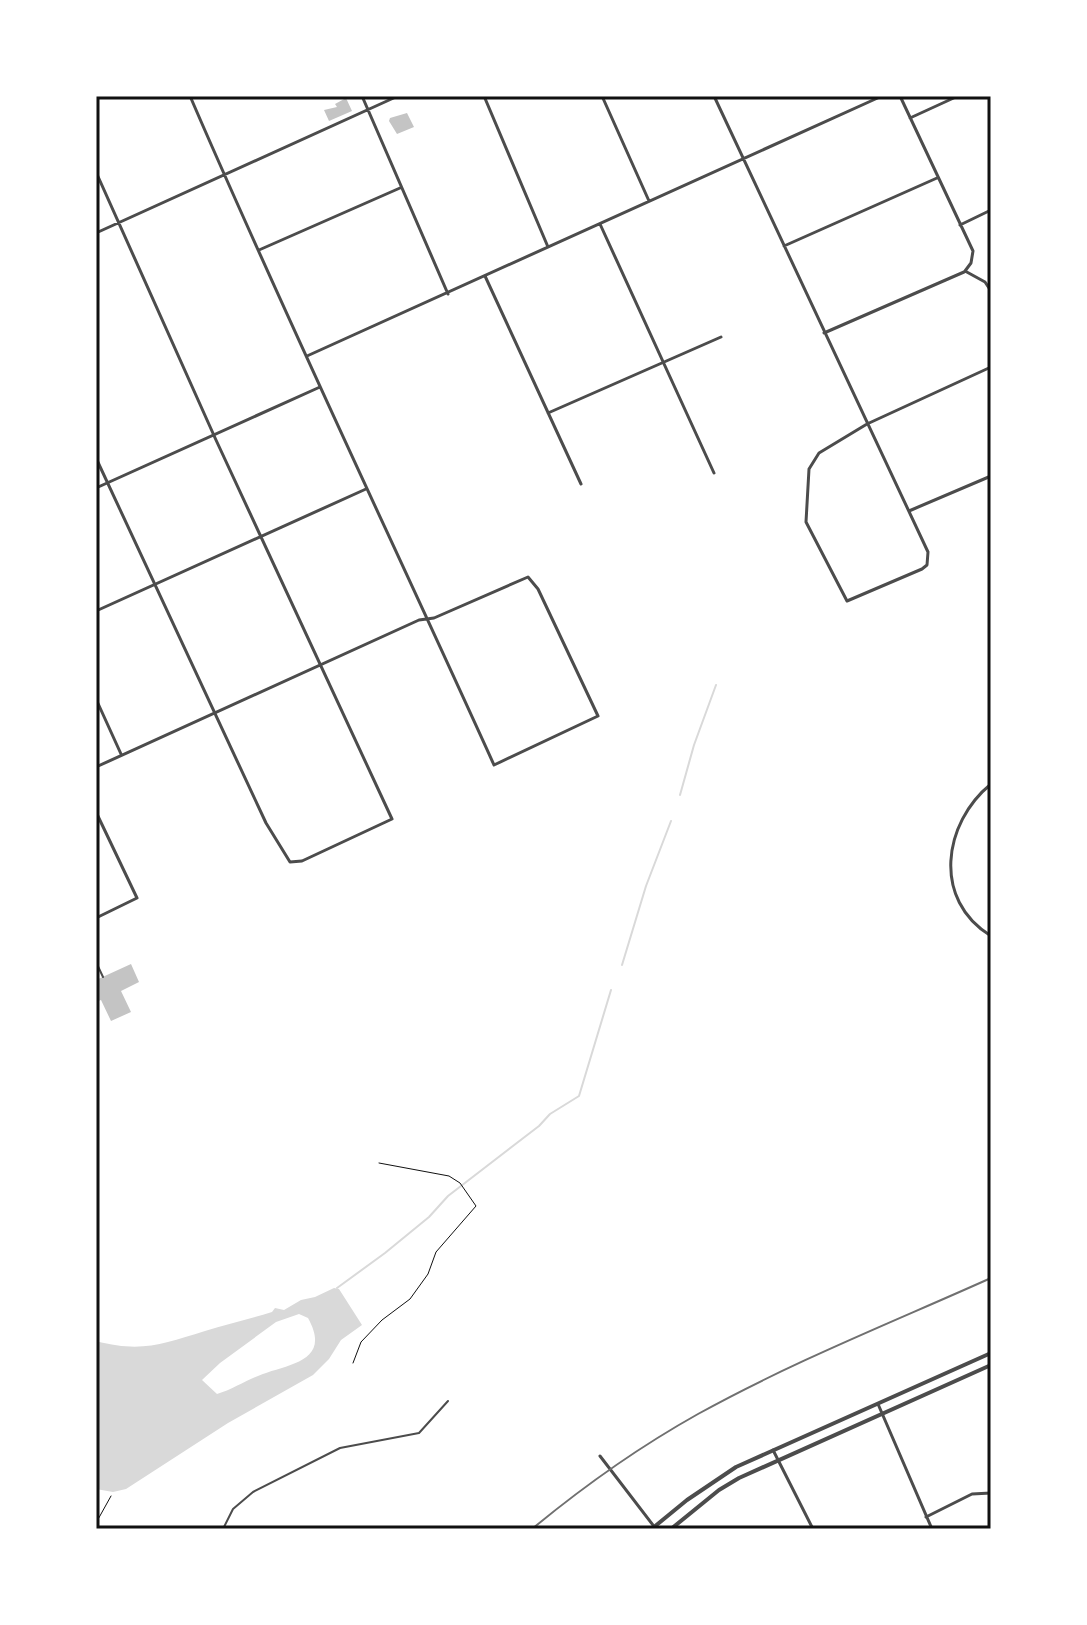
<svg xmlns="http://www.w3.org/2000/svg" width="1087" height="1625" viewBox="0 0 1087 1625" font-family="'Fira Sans Condensed',sans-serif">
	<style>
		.water { fill: #d9d9d9; fill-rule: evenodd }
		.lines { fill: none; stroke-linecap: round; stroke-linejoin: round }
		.stream { stroke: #d9d9d9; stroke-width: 2 }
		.building { fill: #c4c4c4 }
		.path { stroke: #111; stroke-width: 1 }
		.pedestrian { stroke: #4c4c4c; stroke-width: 2 }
		.minor { stroke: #4c4c4c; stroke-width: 3 }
		.tertiary { stroke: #4c4c4c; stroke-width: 4 }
		.rail { stroke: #707070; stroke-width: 2 }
		.neatline { fill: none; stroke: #111; stroke-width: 3 }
	</style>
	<rect width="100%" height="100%" fill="#fff"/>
	<path class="water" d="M 334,1288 L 339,1289 L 362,1325 L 341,1340 L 329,1359 L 313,1375 L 228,1423 L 126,1489 L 113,1492 L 96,1489 L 96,1341 C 141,1353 163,1344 205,1331 C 227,1324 250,1319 272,1312 L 275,1308 L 284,1310 L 301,1300 L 315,1297 ZM 299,1314 L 308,1318 C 333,1363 286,1364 258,1376 C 245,1381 231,1390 217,1394 L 202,1380 L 220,1363 L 276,1322 Z"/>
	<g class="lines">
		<path class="stream" d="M 680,795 L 694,745 L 716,685
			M 622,965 L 646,886 L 671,821
			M 337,1288 L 385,1253 L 429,1217 L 448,1196 L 539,1126 L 550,1114 L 579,1096 L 611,990"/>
	</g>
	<path class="building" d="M 346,98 L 352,111 L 329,121 L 324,110 L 337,107 L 335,104 Z
		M 407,113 L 414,127 L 397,134 L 389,121 L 390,118 Z
		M 131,964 L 139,982 L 121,991 L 131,1012 L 111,1021 L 101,1000 L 96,1002 L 96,980 Z"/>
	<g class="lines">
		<path class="path" d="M 353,1363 L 361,1342 L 382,1320 L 410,1299 L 428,1274 L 436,1252 L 476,1206 L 460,1183 L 449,1176 L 379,1163
			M 96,1523 L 111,1496"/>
		<path class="pedestrian" d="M 96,962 L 103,977
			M 223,1529 L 233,1509 L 253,1492 L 340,1448 L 419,1433 L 448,1401"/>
		<path class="minor" d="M 362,96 L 448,294
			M 484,96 L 548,247
			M 602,96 L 649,201
			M 714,96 L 928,552 L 927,565 L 922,569 L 847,601 L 806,522 L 809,469 L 819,453 L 867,424 L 991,367
			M 900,96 L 973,251 L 971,263 L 965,271 L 985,282 L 991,291
			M 910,118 L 958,96
			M 96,172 L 216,440 L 392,819 L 302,861 L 290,862 L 266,823 L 96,458
			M 600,224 L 714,473
			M 960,225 L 991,210
			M 96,233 L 398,96
			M 784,246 L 937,178
			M 259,250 L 400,188
			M 485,276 L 581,484
			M 824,333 L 964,272
			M 307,356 L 882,96
			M 548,413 L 721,337
			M 96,488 L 320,387
			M 909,511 L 991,476
			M 96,611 L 366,489
			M 96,699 L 121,754
			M 96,767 L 419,620 L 434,618 L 528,577 L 538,589 L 598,716 L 494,765 C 393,542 287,321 190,96
			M 991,784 C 943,823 932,900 991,936
			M 96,812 L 137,898 L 96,918
			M 878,1404 L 932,1529
			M 773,1450 L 813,1529
			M 600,1456 L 656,1529
			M 926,1517 L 972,1494 L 991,1493"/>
		<path class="tertiary" d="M 654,1527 L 687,1500 L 736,1467 L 991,1353
			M 671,1529 L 719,1490 L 739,1478 L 991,1365"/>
		<path class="rail" d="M 532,1529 C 584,1486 639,1447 698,1414 C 792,1362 893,1322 991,1278"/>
	</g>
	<rect width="1087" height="1625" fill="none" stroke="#ffffff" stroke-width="196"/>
	<rect x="98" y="98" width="891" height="1429" class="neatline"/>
</svg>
